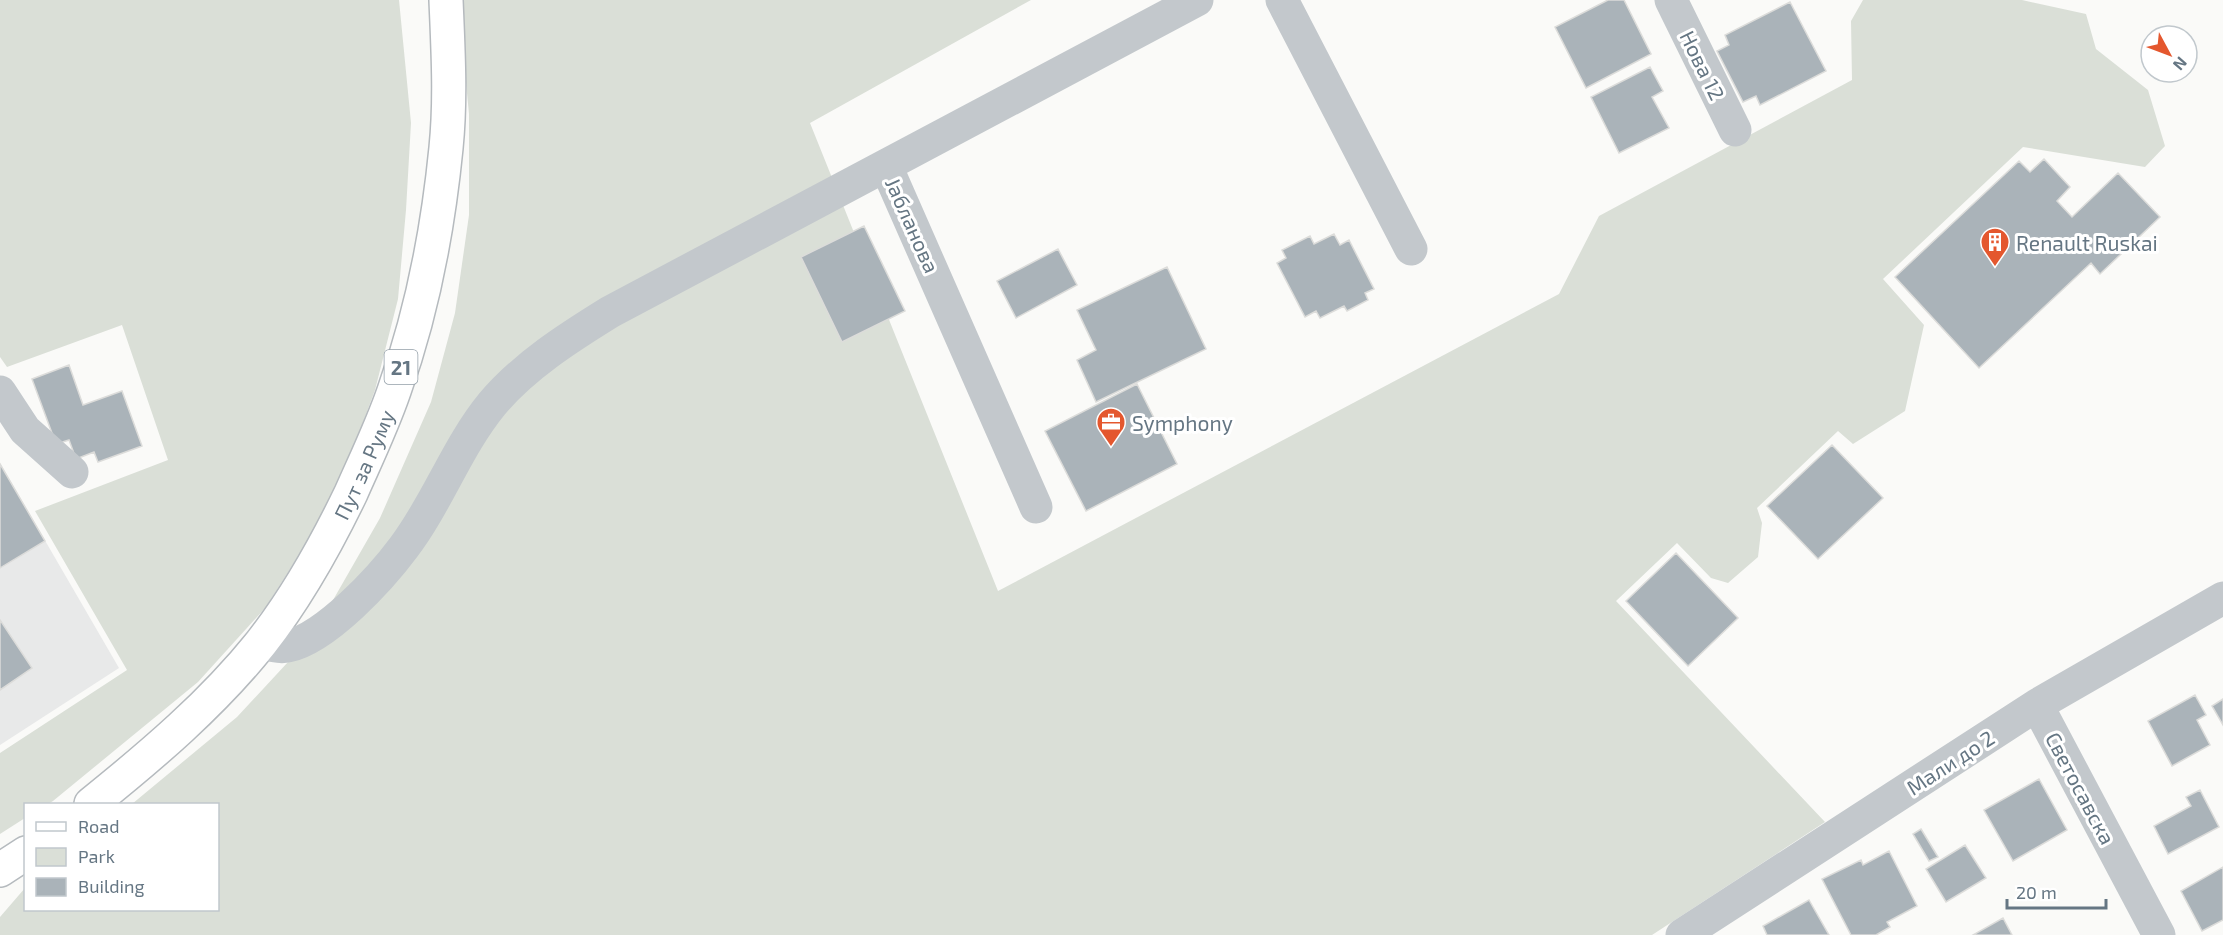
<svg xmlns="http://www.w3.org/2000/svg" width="2223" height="935" viewBox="0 0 2223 935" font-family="'Exo 2',sans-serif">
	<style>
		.built { fill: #e8e9e9 }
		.green { fill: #dadfd7 }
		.building { fill: #aab3b9; stroke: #dcdcda; stroke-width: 1.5 }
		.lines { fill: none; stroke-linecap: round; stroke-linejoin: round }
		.major-casing { stroke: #b5babe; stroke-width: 36 }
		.minor { stroke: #c3c8cc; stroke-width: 33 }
		.major { stroke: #fff; stroke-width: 33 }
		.labels { text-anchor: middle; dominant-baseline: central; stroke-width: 6; stroke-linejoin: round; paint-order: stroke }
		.shield { fill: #fff; stroke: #939fa8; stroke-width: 1.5 }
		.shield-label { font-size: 20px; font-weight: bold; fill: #657683 }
		.street-label { font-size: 21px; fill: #657683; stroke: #fff }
		.poi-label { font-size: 21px; fill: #657683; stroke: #fff; text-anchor: start }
	</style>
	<rect width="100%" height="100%" fill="#fafaf8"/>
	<path class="built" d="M 0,463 L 119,668 L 0,745 Z"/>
	<path class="green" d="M 0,0 L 399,0 L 411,123 L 406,210 L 398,299 L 375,390 L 335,498 L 266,607 L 198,682 L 53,801 L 48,804 L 26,804 L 25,818 L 0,834 L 0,753 L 127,670 L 35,511 L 168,460 L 122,325 L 7,367 L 0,357 Z
		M 458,0 L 1031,0 L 810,123 L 998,591 L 1559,294 L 1599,216 L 1852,80 L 1851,21 L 1863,0 L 2022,0 L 2086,14 L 2096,49 L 2148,90 L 2165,146 L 2145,167 L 2023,147 L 1883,279 L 1924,325 L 1905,411 L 1853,444 L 1838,431 L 1757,508 L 1762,523 L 1758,557 L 1728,583 L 1711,578 L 1677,543 L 1616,601 L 1825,822 L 1652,935 L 0,935 L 0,917 L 25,888 L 26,910 L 218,910 L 218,804 L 132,804 L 237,717 L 313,635 L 380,518 L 431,402 L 455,313 L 469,215 L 469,114 Z"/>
	<path class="building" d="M 1608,0 L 1624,0 L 1651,54 L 1586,88 L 1555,27 Z
		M 1790,2 L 1826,71 L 1760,105 L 1756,96 L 1743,102 L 1717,51 L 1729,45 L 1725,35 Z
		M 1650,67 L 1663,91 L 1652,97 L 1669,128 L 1619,153 L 1591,97 Z
		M 2044,159 L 2070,187 L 2057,201 L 2072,217 L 2118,173 L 2160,217 L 2100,274 L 2091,263 L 1979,368 L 1895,277 L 2019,161 L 2030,172 Z
		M 864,226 L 905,311 L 842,342 L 801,257 Z
		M 1334,234 L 1340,245 L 1349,240 L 1374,289 L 1365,293 L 1368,300 L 1347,311 L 1344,306 L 1320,318 L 1316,311 L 1305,317 L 1277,263 L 1286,258 L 1282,250 L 1310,236 L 1314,244 Z
		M 1058,249 L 1077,285 L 1016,318 L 997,281 Z
		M 1167,267 L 1206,349 L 1096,402 L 1077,360 L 1096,350 L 1077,310 Z
		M 69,365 L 83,405 L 122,391 L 142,446 L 98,462 L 94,452 L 76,459 L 69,440 L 56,444 L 32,379 Z
		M 1137,384 L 1177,464 L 1086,511 L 1045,431 Z
		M 1832,445 L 1883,498 L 1818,559 L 1767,506 Z
		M 0,464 L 45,541 L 0,568 Z
		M 1676,553 L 1738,618 L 1688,666 L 1626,601 Z
		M 0,620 L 32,668 L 0,690 Z
		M 2195,695 L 2206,715 L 2197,720 L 2210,745 L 2172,766 L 2148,721 Z
		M 2223,699 L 2223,725 L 2212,706 Z
		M 2039,779 L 2067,830 L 2013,861 L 1984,810 Z
		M 2200,790 L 2219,827 L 2168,854 L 2154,826 L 2191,806 L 2186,797 Z
		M 1921,829 L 1938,857 L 1929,861 L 1913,834 Z
		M 1965,845 L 1986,878 L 1946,902 L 1926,869 Z
		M 1889,851 L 1917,906 L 1887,922 L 1890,927 L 1876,935 L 1851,935 L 1822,879 L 1861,860 L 1863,865 Z
		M 2223,867 L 2223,920 L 2202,931 L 2181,891 Z
		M 1809,900 L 1829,935 L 1767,935 L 1763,926 Z
		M 2003,918 L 2012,935 L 1973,935 Z"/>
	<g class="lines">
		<g class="major-casing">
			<g id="major">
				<path id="s1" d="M 91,804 C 152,755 212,704 261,643 C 297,597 326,545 351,493 C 366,459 382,426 394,391 C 422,313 438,229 446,148 C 451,99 448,49 446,0"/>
				<path d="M 0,870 L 26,853"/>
			</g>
		</g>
		<path class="minor" d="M 1282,0 L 1411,249
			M 1671,0 L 1735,130
			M 886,166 L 1036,507
			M 0,392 L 25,430 L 72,472
			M 261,642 C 270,645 279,648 288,646 C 326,638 381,578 404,547 C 438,502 456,448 492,404 C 524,366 568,338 610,312 L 1197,0
			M 2037,705 L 2159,935
			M 1682,935 L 2037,705 L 2223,598"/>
		<use href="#major" class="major"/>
	</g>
	<defs>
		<g id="building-pin" transform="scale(1.5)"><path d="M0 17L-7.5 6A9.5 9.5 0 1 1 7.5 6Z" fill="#e4572e" stroke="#fff"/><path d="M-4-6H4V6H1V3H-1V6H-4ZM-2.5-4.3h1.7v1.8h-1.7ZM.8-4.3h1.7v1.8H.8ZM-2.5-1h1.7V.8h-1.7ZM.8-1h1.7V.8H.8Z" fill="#fff"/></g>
		<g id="office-pin" transform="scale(1.5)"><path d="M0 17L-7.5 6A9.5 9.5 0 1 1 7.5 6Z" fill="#e4572e" stroke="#fff"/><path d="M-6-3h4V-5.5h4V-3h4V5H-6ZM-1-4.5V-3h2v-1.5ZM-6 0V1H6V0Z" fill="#fff"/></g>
	</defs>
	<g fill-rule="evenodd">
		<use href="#building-pin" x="1995" y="242"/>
		<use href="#office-pin" x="1111" y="422"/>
	</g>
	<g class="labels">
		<rect class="shield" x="384.5" y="350" width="33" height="34" rx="4.5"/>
		<g class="shield-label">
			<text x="401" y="367">21</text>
		</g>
		<g class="street-label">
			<text transform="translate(1703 65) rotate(64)">Нова 12</text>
			<text transform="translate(913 225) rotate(66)">Јабланова</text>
			<text stroke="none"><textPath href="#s1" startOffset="441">Пут за Руму</textPath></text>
			<text transform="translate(1950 762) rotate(-33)">Мали до 2</text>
			<text transform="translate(2081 788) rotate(62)">Светосавска</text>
		</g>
		<g class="poi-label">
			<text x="2016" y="242">Renault Ruskai</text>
			<text x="1132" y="422">Symphony</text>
		</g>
	</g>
	<rect x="24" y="803" width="195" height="108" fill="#ffffff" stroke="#c1c8cd" stroke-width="1.5"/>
	<rect x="36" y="822" width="30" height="9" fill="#ffffff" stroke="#c1c8cd" stroke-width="1.5"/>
	<text x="78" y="833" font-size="18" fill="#657683">Road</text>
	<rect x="36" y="848" width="30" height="18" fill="#dadfd7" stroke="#c1c8cd" stroke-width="1.5"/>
	<text x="78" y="863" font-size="18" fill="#657683">Park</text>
	<rect x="36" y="878" width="30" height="18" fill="#aab3b9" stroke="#c1c8cd" stroke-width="1.5"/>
	<text x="78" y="893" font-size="18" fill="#657683">Building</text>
	<g transform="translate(2169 54) rotate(131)"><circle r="28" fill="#ffffff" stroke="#c1c8cd" stroke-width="1.5"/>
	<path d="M0-4.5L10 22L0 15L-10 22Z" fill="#e4572e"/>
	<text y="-9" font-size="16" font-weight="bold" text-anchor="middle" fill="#657683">N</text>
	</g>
	<path d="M2007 899v9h99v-9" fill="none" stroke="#657683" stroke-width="3"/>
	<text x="2016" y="899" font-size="18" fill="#657683" stroke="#ffffff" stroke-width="4.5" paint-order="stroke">20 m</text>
</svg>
